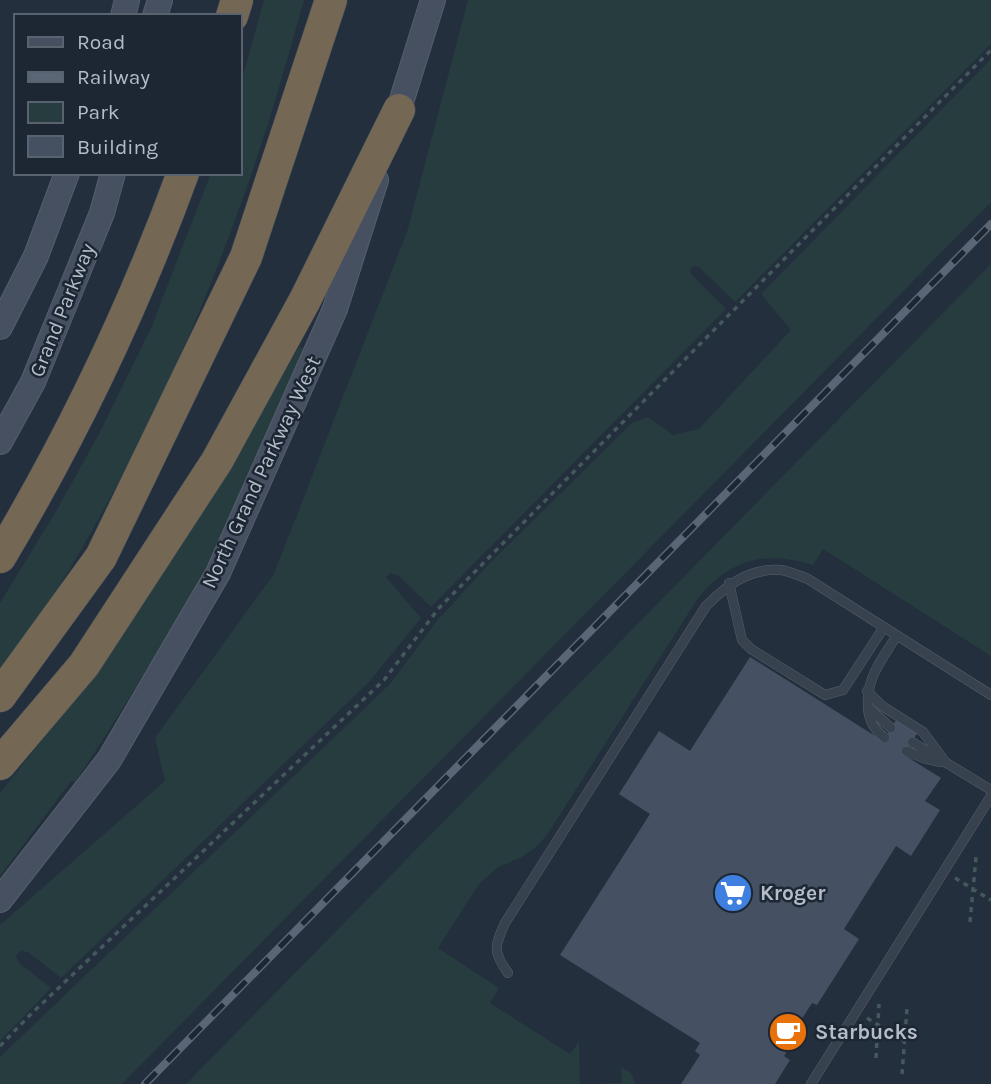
<svg xmlns="http://www.w3.org/2000/svg" width="991" height="1084" viewBox="0 0 991 1084" font-family="Karla,sans-serif">
	<style>
		.green { fill: #263c3f }
		.building { fill: #455162 }
		.lines { fill: none; stroke-linecap: round; stroke-linejoin: round }
		.service-casing { stroke: #565f6c; stroke-width: 10 }
		.secondary-casing { stroke: #565f6c; stroke-width: 26 }
		.motorway-casing { stroke: #434c59; stroke-width: 33 }
		.path { stroke: #44595c; stroke-width: 3.5; stroke-dasharray: 5 5; stroke-linecap: butt }
		.service { stroke: #38414e; stroke-width: 9 }
		.secondary { stroke: #465061; stroke-width: 24 }
		.motorway { stroke: #746855; stroke-width: 32 }
		.rail-casing { stroke: #5a6575; stroke-width: 8 }
		.rail { stroke: #1d2633; stroke-width: 5; stroke-dasharray: 16; stroke-linecap: butt }
		.labels { text-anchor: middle; dominant-baseline: central; stroke-width: 5; stroke-linejoin: round; paint-order: stroke }
		.street-label { font-size: 21px; fill: #b4bcc9; stroke: #1d2633 }
		.poi-label { font-size: 21px; font-weight: bold; fill: #b4bcc9; stroke: #1d2633; text-anchor: start }
	</style>
	<rect width="100%" height="100%" fill="#242f3e"/>
	<path class="green" d="M 264,0 L 304,0 C 286,64 268,129 245,192 C 186,362 103,529 0,677 L 0,603 L 55,513 L 99,434 L 151,328 L 211,173 L 240,173 L 240,86 Z
		M 468,0 L 991,0 L 991,44 L 735,302 L 699,267 L 693,266 L 690,270 L 692,275 L 726,309 L 431,607 L 399,576 L 391,573 L 386,577 L 421,618 L 369,682 L 61,978 L 28,952 L 20,951 L 16,956 L 19,963 L 51,988 L 0,1041 L 0,925 L 165,781 L 155,738 L 274,574 L 407,232 Z
		M 991,59 L 991,202 L 122,1084 L 0,1084 L 0,1057 L 391,683 L 436,622 L 487,566 L 632,423 L 648,417 L 673,435 L 699,429 L 791,330 L 761,294 Z
		M 991,264 L 991,656 L 823,549 L 813,565 C 765,550 731,559 698,598 L 547,835 L 535,848 L 522,857 L 498,867 L 479,884 L 438,948 L 499,988 L 490,1003 L 570,1054 L 579,1042 L 580,1084 L 186,1084 Z
		M 299,347 L 303,348 C 285,395 266,441 246,486 C 198,590 138,687 75,782 L 71,781 L 0,876 L 0,793 L 84,688 L 212,491 Z
		M 621,1067 L 631,1073 L 636,1084 L 584,1084 L 622,1083 Z"/>
	<path class="building" d="M 750,657 L 883,741 L 898,717 L 919,730 L 904,755 L 941,778 L 925,801 L 940,810 L 911,856 L 896,846 L 844,929 L 859,939 L 817,1005 L 812,1003 L 789,1039 L 793,1042 L 784,1056 L 790,1060 L 775,1084 L 681,1084 L 700,1055 L 695,1051 L 700,1043 L 560,955 L 650,814 L 619,794 L 659,731 L 690,751 Z"/>
	<g class="lines">
		<g class="service-casing">
			<path id="service" d="M 729,583 L 742,640 L 751,649 L 825,695 L 843,690 L 884,627
				M 867,691 L 882,706 L 923,732 L 946,763
				M 868,708 C 869,721 874,730 885,738
				M 891,728 L 868,707 C 866,677 882,660 897,635
				M 912,742 L 991,790
				M 906,751 L 923,758 L 941,762
				M 508,973 C 493,952 494,947 505,923 L 706,606 C 727,585 749,568 781,570 C 789,571 800,576 808,579 L 991,695
				M 811,1084 L 991,796"/>
		</g>
		<g class="secondary-casing">
			<path id="secondary" d="M 123,16 L 127,0
				M 155,16 L 160,0
				M 394,125 L 433,0
				M 0,327 L 36,256 L 67,173
				M 0,442 L 33,382 L 102,213 L 113,173
				M 0,900 L 109,760 L 218,573 L 335,309 L 376,180"/>
		</g>
		<g class="motorway-casing">
			<path id="motorway" d="M 232,16 L 237,0
				M 0,557 C 73,435 134,307 183,173
				M 0,696 L 101,557 L 246,257 L 331,0
				M 0,764 L 84,665 L 217,461 L 305,300 L 399,110"/>
		</g>
		<path class="path" d="M 955,878 L 991,900
			M 970,922 L 976,857
			M 867,1018 L 904,1041
			M 0,1046 L 30,1015 L 384,680 L 439,608 L 991,50
			M 876,1058 L 879,1004
			M 902,1074 L 907,1009"/>
		<use href="#service" class="service"/>
		<use href="#secondary" class="secondary"/>
		<use href="#motorway" class="motorway"/>
		<g class="rail-casing">
			<path id="rail" d="M 145,1084 L 991,224"/>
		</g>
		<use href="#rail" class="rail"/>
	</g>
	<defs>
		<g id="supermarket-disc" transform="scale(2.0125)"><circle r="9.5" fill="#3f7fe0" stroke="#1d2633"/><path d="M-6-5.5h2.5l.6 2H6L4.5 2H-2.5L-4.4-4H-6ZM-1.5 3.2a1.3 1.3 0 1 0 .1 0ZM3 3.2a1.3 1.3 0 1 0 .1 0Z" fill="#fff"/></g>
		<g id="cafe-disc" transform="scale(2.0125)"><circle r="9.5" fill="#e8710a" stroke="#1d2633"/><path d="M-5.5-4.5H6V0H3Q3 3.5 0 3.5H-2.5Q-5.5 3.5-5.5 0ZM3-3.2v2h1.7v-2ZM-6 4.5H4V6H-6Z" fill="#fff"/></g>
	</defs>
	<g fill-rule="evenodd">
		<use href="#supermarket-disc" x="733" y="893"/>
		<use href="#cafe-disc" x="788" y="1032"/>
	</g>
	<g class="labels">
		<g class="street-label">
			<text transform="translate(62 310) rotate(-68)">Grand Parkway</text>
			<text transform="translate(261 472) rotate(-65)">North Grand Parkway West</text>
		</g>
		<g class="poi-label">
			<text x="760" y="893">Kroger</text>
			<text x="815" y="1032">Starbucks</text>
		</g>
	</g>
	<rect x="14" y="14" width="228" height="161" fill="#1d2633" stroke="#59626f" stroke-width="2"/>
	<rect x="28" y="37" width="35" height="10" fill="#465061" stroke="#59626f" stroke-width="2"/>
	<text x="77" y="49" font-size="21" fill="#b4bcc9">Road</text>
	<rect x="28" y="72" width="35" height="10" fill="#5a6575" stroke="#59626f" stroke-width="2"/>
	<text x="77" y="84" font-size="21" fill="#b4bcc9">Railway</text>
	<rect x="28" y="102" width="35" height="21" fill="#263c3f" stroke="#59626f" stroke-width="2"/>
	<text x="77" y="119" font-size="21" fill="#b4bcc9">Park</text>
	<rect x="28" y="136" width="35" height="21" fill="#455162" stroke="#59626f" stroke-width="2"/>
	<text x="77" y="154" font-size="21" fill="#b4bcc9">Building</text>
</svg>
